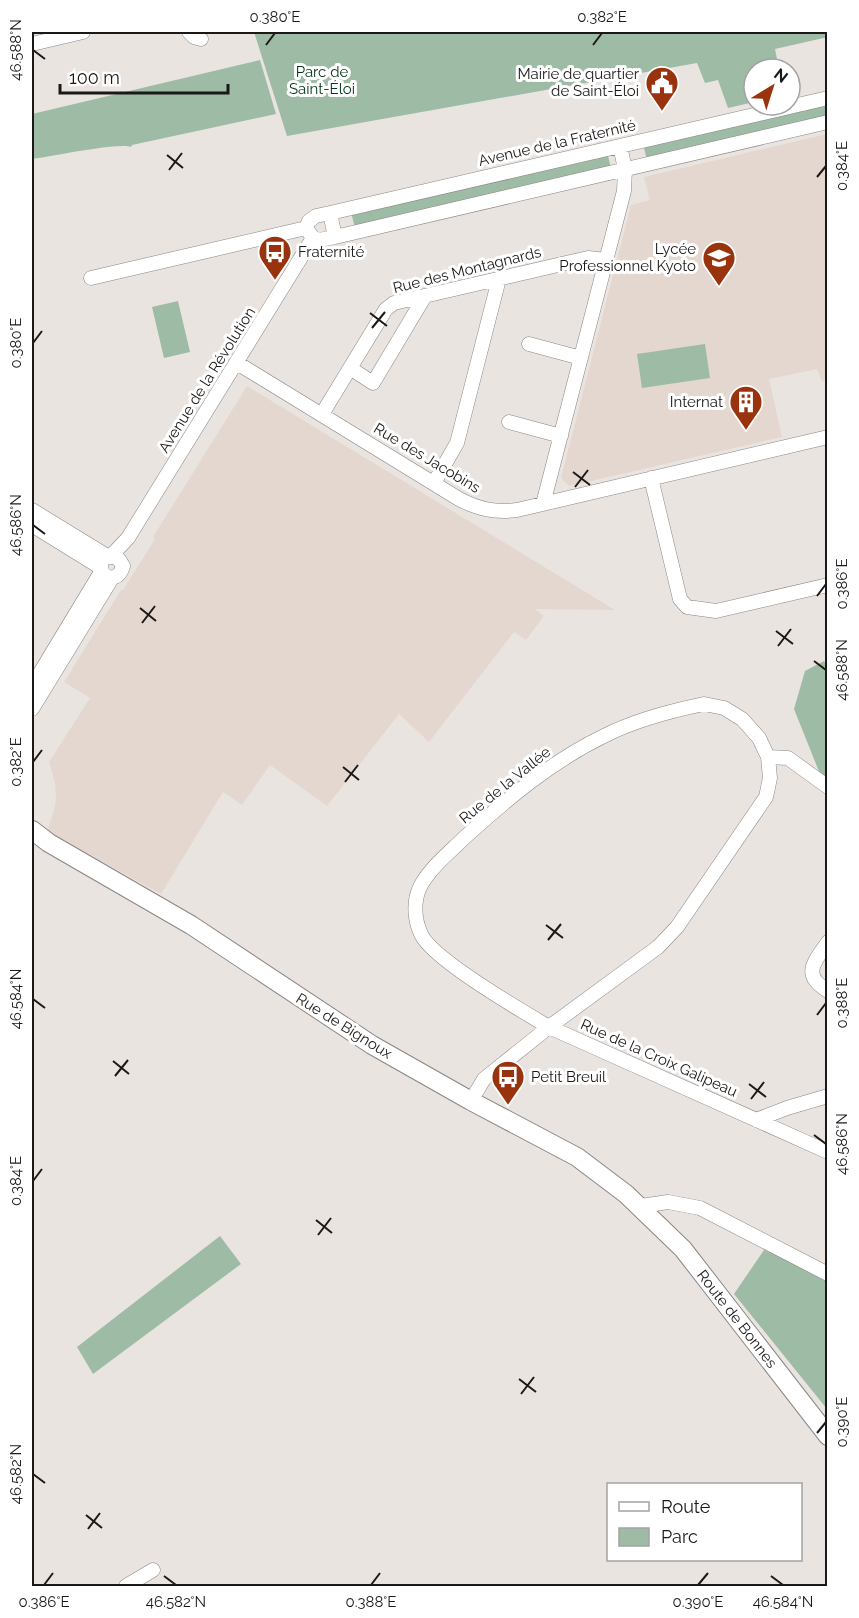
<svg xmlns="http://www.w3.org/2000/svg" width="859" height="1618" viewBox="0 0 859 1618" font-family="Raleway,sans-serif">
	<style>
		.built { fill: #e4d7d0 }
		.green { fill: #9ebba5 }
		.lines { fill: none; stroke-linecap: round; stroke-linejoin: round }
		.street-casing { stroke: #8b8683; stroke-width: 15 }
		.secondary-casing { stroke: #8b8683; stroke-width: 20 }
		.street { stroke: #fff; stroke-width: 14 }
		.secondary { stroke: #fff; stroke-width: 18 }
		.ticks { fill: none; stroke: #1b1918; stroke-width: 2 }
		.labels { text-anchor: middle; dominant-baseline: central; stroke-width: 6; stroke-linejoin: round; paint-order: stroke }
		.park-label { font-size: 15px; fill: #043619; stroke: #fff }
		.poi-label { font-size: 15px; fill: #1b1918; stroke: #fff; text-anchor: end }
		.street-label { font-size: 15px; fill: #1b1918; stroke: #fff }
		.neatline { fill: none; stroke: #1b1918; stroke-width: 2 }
		.ticks-label { font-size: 15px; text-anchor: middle; fill: #1b1918 }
	</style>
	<rect width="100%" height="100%" fill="#eae4e1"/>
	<path class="built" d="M 827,134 L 827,379 L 822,382 L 817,369 L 769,379 L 782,437 L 569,486 L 561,478 L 631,205 L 650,200 L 644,177 Z
		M 247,386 L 615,610 L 535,609 L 544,616 L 526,640 L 514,632 L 429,742 L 399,714 L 327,806 L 270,765 L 242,805 L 223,792 L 161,894 L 47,831 L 53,814 L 56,800 L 55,783 L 49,762 L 90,698 L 64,682 L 121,590 L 123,590 L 155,539 L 153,537 Z"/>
	<path class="green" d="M 254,32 L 827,32 L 828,37 L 775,49 L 779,69 L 754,69 L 754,102 L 728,108 L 718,80 L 705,83 L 697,63 L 287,136 Z
		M 260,60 L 276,114 L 132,145 L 131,147 C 119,142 49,157 32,159 L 32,114 Z
		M 827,101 L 827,118 L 647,160 L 643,144 Z
		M 607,152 L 611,168 L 355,228 L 351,212 Z
		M 178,301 L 190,352 L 164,358 L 152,307 Z
		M 705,344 L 710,378 L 642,388 L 637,354 Z
		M 824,661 L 828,668 L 827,782 L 822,779 L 794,709 L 805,671 Z
		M 220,1236 L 241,1264 L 93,1374 L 77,1347 Z
		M 764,1250 L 827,1275 L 827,1409 L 734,1294 Z"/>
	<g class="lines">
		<g class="street-casing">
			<path id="street" d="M 189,32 L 194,37 L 201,39
				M 32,44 L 83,32
				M 330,213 L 828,98
				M 330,213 L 335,237 L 319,240 L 313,238 L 306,228 L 309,221 L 316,216 Z
				M 335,237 L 828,122
				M 91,278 L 306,228
				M 529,344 L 581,358
				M 237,363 L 459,499 C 478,509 495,513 517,510 L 828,437
				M 350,368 L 373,383 L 425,296
				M 322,414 L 386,309 L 394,303 L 588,258 L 606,260
				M 509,422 L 561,436
				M 651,478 L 680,599 L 687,607 L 716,611 L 828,585
				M 434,483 L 457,443 L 499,279
				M 543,504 L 624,191 L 625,169 L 620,146
				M 32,510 L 107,556 L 118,558 L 123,566 C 121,574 116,579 108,577 L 101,572 L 101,562 L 107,556
				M 32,525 L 100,567
				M 111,556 L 128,538 L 313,238
				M 32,686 L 101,572
				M 704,704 L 724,708 L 742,719 L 759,738 L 768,757 L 770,778 L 766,797 L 677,927 L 658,947 L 549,1027 C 522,1011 432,959 421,934 C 414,919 413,900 421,885 C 431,867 449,853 464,838 C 507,799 552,761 604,736 C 635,720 670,711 704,704 Z
				M 32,709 L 112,578
				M 768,757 L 788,758 L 828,787
				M 828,942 C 814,962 801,975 828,991
				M 471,1101 L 484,1079 L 549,1027 L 828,1152
				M 756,1120 L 787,1108 L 828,1096
				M 641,1206 L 668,1202 L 700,1208 L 828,1274
				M 126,1586 L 153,1570"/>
		</g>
		<g class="secondary-casing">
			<path id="secondary" d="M 32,830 L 49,843 L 191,925 L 372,1045 L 471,1101 L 577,1157 L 626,1194 L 683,1249 L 828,1436"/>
		</g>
		<use href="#street" class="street"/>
		<use href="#secondary" class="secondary"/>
	</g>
	<path class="ticks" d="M 266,45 L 275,33M 593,45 L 602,33M 33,50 L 45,59M 167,155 L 183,168M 169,170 L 182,153M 817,177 L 826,166M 370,313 L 387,326M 372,328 L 385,312M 33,343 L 42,331M 573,472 L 590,485M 575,487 L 588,470M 33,525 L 45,534M 817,596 L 826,584M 140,608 L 156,621M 142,623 L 155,606M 776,631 L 793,644M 778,646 L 791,629M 814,661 L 826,670M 33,762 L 42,750M 343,767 L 359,780M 345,782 L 358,765M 546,925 L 563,938M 548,940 L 561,924M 33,999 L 45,1008M 817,1015 L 826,1003M 113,1061 L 129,1074M 115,1076 L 128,1060M 749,1084 L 766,1097M 751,1099 L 764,1082M 814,1135 L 826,1144M 33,1181 L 42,1169M 316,1220 L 332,1233M 318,1235 L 331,1218M 519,1379 L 536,1392M 521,1394 L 534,1377M 817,1433 L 826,1422M 33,1474 L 45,1483M 86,1515 L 102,1528M 88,1529 L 100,1513M 164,1576 L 176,1585M 771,1576 L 783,1585M 44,1585 L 53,1573M 371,1585 L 380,1573M 698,1585 L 708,1573"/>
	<defs>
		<g id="civic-pin" transform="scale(1.725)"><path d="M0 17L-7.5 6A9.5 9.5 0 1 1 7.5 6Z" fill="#99330e" stroke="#fff"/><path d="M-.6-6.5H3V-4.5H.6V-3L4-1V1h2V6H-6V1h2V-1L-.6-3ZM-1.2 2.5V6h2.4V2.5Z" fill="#fff"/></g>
		<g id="bus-pin" transform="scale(1.725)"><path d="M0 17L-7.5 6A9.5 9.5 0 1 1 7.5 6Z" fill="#99330e" stroke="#fff"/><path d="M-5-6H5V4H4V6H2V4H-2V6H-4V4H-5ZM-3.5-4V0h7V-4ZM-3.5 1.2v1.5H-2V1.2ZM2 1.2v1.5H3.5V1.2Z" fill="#fff"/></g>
		<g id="school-pin" transform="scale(1.725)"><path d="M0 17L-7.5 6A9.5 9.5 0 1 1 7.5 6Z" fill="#99330e" stroke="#fff"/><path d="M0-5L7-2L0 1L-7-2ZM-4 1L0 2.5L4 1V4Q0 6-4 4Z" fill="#fff"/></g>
		<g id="building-pin" transform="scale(1.725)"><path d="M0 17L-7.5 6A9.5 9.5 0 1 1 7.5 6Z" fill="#99330e" stroke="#fff"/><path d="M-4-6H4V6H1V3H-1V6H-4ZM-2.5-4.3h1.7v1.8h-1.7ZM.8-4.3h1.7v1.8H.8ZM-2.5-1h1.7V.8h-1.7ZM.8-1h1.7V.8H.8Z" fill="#fff"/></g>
	</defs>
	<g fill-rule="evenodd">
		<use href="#civic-pin" x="662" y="83"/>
		<use href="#bus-pin" x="275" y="252"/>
		<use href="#school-pin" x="719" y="258"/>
		<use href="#building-pin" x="746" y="402"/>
		<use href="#bus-pin" x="508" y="1077"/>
	</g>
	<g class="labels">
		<g class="park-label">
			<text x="322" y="72">Parc de<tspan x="322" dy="17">Saint-Éloi</tspan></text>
		</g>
		<g class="poi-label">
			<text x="639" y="74">Mairie de quartier<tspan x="639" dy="17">de Saint-Éloi</tspan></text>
			<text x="696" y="249">Lycée<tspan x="696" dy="17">Professionnel Kyoto</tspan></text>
			<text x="298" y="252" text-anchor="start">Fraternité</text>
			<text x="723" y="402">Internat</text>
			<text x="531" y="1077" text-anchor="start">Petit Breuil</text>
		</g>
		<g class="street-label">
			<text transform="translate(557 143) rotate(-13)">Avenue de la Fraternité</text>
			<text transform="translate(467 270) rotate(-14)">Rue des Montagnards</text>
			<text transform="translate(207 380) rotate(-58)">Avenue de la Révolution</text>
			<text transform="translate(427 458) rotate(31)">Rue des Jacobins</text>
			<text transform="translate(505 785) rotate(-39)">Rue de la Vallée</text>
			<text transform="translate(344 1026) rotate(32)">Rue de Bignoux</text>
			<text transform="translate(659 1058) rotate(24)">Rue de la Croix Galipeau</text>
			<text transform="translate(737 1319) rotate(52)">Route de Bonnes</text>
		</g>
	</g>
	<rect width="859" height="1618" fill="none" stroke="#ffffff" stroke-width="66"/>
	<rect x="607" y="1483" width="195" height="78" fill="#ffffff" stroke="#a4a3a3" stroke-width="1.5"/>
	<rect x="619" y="1502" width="30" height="9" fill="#ffffff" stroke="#a4a3a3" stroke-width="1.5"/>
	<text x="661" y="1513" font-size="18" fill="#1b1918">Route</text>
	<rect x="619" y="1528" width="30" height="18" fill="#9ebba5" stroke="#a4a3a3" stroke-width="1.5"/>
	<text x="661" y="1543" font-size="18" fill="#1b1918">Parc</text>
	<g transform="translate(772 87) rotate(38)"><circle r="28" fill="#ffffff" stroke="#a4a3a3" stroke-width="1.5"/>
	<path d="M0-4.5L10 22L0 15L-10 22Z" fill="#99330e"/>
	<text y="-9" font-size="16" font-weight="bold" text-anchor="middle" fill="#1b1918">N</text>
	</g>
	<path d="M60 84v9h168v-9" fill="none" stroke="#1b1918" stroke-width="3"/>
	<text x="69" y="84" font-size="18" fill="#1b1918" stroke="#ffffff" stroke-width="4.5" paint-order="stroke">100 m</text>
	<rect x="33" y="33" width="793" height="1552" class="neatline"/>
	<g class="ticks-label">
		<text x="275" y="22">0.380°E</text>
		<text x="602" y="22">0.382°E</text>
		<text transform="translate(16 50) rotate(-90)" y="5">46.588°N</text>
		<text transform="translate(842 166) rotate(-90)" y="5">0.384°E</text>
		<text transform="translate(16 343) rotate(-90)" y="5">0.380°E</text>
		<text transform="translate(16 525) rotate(-90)" y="5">46.586°N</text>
		<text transform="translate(842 584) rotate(-90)" y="5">0.386°E</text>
		<text transform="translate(842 670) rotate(-90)" y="5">46.588°N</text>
		<text transform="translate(16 762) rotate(-90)" y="5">0.382°E</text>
		<text transform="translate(16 999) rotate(-90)" y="5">46.584°N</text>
		<text transform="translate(842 1003) rotate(-90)" y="5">0.388°E</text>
		<text transform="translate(842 1144) rotate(-90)" y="5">46.586°N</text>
		<text transform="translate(16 1181) rotate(-90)" y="5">0.384°E</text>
		<text transform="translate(842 1422) rotate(-90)" y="5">0.390°E</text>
		<text transform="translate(16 1474) rotate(-90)" y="5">46.582°N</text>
		<text x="44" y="1607">0.386°E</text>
		<text x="176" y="1607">46.582°N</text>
		<text x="371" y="1607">0.388°E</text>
		<text x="698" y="1607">0.390°E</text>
		<text x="783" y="1607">46.584°N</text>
	</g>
</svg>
